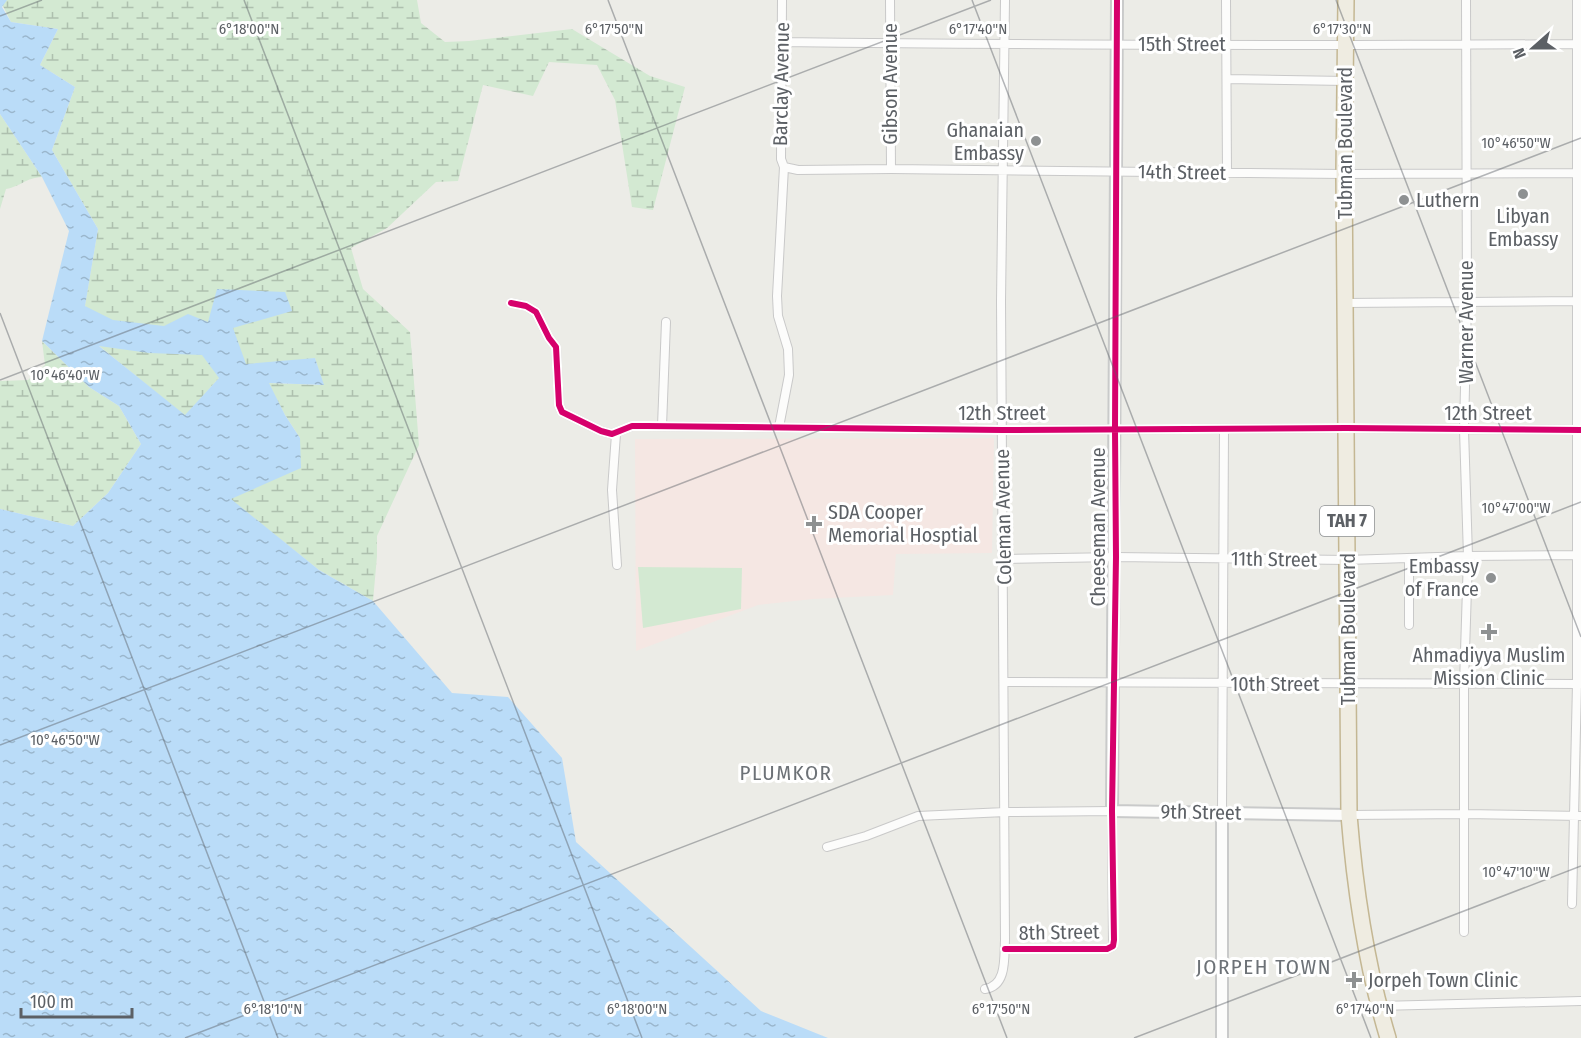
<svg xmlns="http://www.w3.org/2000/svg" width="1581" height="1038" viewBox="0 0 1581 1038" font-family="'Fira Sans Condensed',sans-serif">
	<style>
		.medical { fill: #f5e7e3 }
		.wetland { fill: url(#wetland-marsh) }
		.pitch { fill: #d3e9d2 }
		.water { fill: url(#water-ripples); fill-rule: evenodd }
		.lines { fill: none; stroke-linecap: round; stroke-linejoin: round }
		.street-casing { stroke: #c9c9c9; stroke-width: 10 }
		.secondary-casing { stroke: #c9caca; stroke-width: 14 }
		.highway-casing { stroke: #c4b793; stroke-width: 18 }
		.street { stroke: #fcfcfb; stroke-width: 8 }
		.secondary { stroke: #fcfcfb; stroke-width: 10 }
		.highway { stroke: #efece1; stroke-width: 15 }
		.cycleway-casing { stroke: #fff; stroke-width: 10 }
		.cycleway { stroke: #d6006c; stroke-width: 6 }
		.ticks { fill: none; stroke: #5c6065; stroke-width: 1.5; stroke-opacity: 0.45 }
		.poi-dot { fill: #8e9192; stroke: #fff; stroke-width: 2 }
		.labels { text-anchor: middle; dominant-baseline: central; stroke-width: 6; stroke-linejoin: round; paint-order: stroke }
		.shield { fill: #fff; stroke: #8d9093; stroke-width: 1.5 }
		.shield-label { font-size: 18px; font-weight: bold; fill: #5c6065 }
		.street-label { font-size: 20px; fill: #5c6065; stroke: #fff }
		.poi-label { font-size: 20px; fill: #5c6065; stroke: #fff; text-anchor: start }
		.neighbourhood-label { font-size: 21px; letter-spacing: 1.5px; fill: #6d7277; stroke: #fff }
		.ticks-label { font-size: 15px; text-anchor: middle; fill: #5c6065; stroke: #fff; stroke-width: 6; stroke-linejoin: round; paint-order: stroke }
	</style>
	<defs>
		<pattern id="wetland-marsh" width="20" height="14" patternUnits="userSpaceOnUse" patternTransform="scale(1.5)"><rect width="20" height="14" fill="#d3e9d2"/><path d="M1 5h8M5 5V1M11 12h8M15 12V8" fill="none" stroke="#aec0ae"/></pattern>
		<pattern id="water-ripples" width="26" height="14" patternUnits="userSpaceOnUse" patternTransform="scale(1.5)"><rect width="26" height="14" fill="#badcf8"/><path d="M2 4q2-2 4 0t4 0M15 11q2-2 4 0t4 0" fill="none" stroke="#9ab6cc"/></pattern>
	</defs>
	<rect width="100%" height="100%" fill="#ecece7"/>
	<path class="medical" d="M 994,438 L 992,553 L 896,554 L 893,595 L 813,599 L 758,605 L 636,651 L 635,439 Z"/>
	<path class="wetland" d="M 0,0 L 417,0 L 421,23 L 445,42 L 469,41 L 572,29 L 650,76 L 685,87 L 653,210 L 632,207 L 615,100 L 597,65 L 549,62 L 533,96 L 483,85 L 458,181 L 436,182 L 387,228 L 351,248 L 363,289 L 410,332 L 419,445 L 377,536 L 377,556 L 373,601 L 319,570 L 230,499 L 300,438 L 285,415 L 268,383 L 323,385 L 315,358 L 219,378 L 185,416 L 98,345 L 85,305 L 98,229 L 52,150 L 75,87 L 40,65 L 58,29 L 11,22 Z
		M 0,114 L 42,177 C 25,178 22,186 6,189 L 0,209 Z
		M 42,341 L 89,387 L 119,406 L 141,444 L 108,493 L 73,526 L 0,509 L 0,381 L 28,380 L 45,365 Z"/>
	<path class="pitch" d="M 638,567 L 742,568 L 741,609 L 643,628 Z"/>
	<path class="water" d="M 0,0 L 7,0 L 2,7 L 11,22 L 58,29 L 40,65 L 75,87 L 52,150 L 98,229 L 85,306 L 113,320 L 164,326 L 188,314 L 208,322 L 217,289 L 285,292 L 292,311 L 233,328 L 246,364 L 315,358 L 324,385 L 269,383 L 285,415 L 300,438 L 301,468 L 231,499 L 319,570 L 373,601 L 452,693 L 508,697 L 562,758 L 576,842 L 761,1011 L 828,1038 L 0,1038 L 0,509 L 73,526 L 108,493 L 141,444 L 119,406 L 89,387 L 42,341 L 69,231 L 42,177 L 0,114 ZM 99,346 L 149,353 L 202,355 L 219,378 L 185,415 Z"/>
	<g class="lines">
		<g class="street-casing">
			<path id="street" d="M 890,0 L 891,169
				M 1226,0 L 1227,173
				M 782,42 C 1048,45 1314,46 1580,44
				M 1227,79 L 1346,81
				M 784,167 L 798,170 L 891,169 L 1344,174 L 1580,173
				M 511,303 L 526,306 L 536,312 L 549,338 L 556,347 L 559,405 L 562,412 L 601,431 L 612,434 L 632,426 L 647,426 L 1002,430 L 1346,428 L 1581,430
				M 1346,303 L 1580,301
				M 662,426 L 666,322
				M 779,427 L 789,375 L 788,349 L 778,316 L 777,296 L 784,167 L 781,159 L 782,0
				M 616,434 L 612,490 L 617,565
				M 1409,558 L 1409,625
				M 1003,559 L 1116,557 L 1347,560 L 1468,556 L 1580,555
				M 1005,682 L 1580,684
				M 1222,812 L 1224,429
				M 1349,815 L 1465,814 L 1581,816
				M 827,847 L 866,836 L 918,816 L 1005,812 L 1112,811 L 1113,946 L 1107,949 L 1005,949
				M 1572,904 L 1577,684 L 1577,0
				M 1464,932 L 1464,684 L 1468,556 L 1464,430 L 1467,301 L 1466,0
				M 985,989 C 1007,986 1004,958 1005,940 L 1001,301 L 1005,0
				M 1379,1006 L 1581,1001"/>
		</g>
		<g class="secondary-casing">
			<path id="secondary" d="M 1117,0 C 1116,270 1116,540 1112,811 L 1349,815
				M 1222,812 L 1222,1038"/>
		</g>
		<g class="highway-casing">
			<path id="highway" d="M 1346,0 L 1344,174 L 1349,815 C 1355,890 1366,965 1388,1038"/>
		</g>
		<use href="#street" class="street"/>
		<use href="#secondary" class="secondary"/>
		<use href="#highway" class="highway"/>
		<g class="cycleway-casing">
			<path id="cycleway" d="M 511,303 L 526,306 L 536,312 L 549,338 L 556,347 L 559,405 L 562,412 L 601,431 L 612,434 L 632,426 L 647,426 L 1002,430 L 1346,428 L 1581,430
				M 1005,949 L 1107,949 L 1113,946 L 1114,940 L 1112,811 L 1116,557 L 1115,430 L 1117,0"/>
		</g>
		<use href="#cycleway" class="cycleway"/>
	</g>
	<path class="ticks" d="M 244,0 L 642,1038M 608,0 L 1007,1038M 972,0 L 1371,1038M 1336,0 L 1581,637M 0,16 L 42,0M 0,313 L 278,1038M 0,380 L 991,0M 0,745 L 1581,138M 185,1038 L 1581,502M 1134,1038 L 1581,866"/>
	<g class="poi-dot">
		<circle cx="1036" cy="141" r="6"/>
		<circle cx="1523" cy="194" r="6"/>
		<circle cx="1404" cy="200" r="6"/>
		<path d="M811 515h6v6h6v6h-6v6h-6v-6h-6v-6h6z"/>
		<circle cx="1491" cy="578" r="6"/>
		<path d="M1486 623h6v6h6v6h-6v6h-6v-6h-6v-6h6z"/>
		<path d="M1351 971h6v6h6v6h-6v6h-6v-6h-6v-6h6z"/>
	</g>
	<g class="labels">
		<rect class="shield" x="1320" y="506" width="54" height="30" rx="4.5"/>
		<g class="shield-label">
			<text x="1347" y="521">TAH 7</text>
		</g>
		<g class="street-label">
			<text x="1182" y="44">15th Street</text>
			<text transform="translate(781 84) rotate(-89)">Barclay Avenue</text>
			<text transform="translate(890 84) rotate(-90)">Gibson Avenue</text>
			<text transform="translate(1345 143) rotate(-90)">Tubman Boulevard</text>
			<text transform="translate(1182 172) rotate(1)">14th Street</text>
			<text transform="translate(1466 322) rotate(-90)">Warner Avenue</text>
			<text x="1002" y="413">12th Street</text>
			<text x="1488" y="413">12th Street</text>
			<text transform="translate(1003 517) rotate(-91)">Coleman Avenue</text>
			<text transform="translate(1098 527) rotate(-90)">Cheeseman Avenue</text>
			<text transform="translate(1274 559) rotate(1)">11th Street</text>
			<text transform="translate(1348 629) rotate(-90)">Tubman Boulevard</text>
			<text x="1275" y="684">10th Street</text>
			<text transform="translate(1201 812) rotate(1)">9th Street</text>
			<text transform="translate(1059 932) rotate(-1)">8th Street</text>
		</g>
		<g class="poi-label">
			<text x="1024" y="130" text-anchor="end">Ghanaian<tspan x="1024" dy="23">Embassy</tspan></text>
			<text x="1416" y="200">Luthern</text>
			<text x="1523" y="216" text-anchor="middle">Libyan<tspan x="1523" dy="23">Embassy</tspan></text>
			<text x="828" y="512">SDA Cooper<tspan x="828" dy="23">Memorial Hosptial</tspan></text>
			<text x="1479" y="566" text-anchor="end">Embassy<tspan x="1479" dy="23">of France</tspan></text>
			<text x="1489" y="655" text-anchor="middle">Ahmadiyya Muslim<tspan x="1489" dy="23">Mission Clinic</tspan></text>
			<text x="1368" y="980">Jorpeh Town Clinic</text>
		</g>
		<g class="neighbourhood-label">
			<text x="786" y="773">PLUMKOR</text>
			<text x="1264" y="967">JORPEH TOWN</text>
		</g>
	</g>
	<g class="ticks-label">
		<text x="614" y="34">6°17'50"N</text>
		<text x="1342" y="34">6°17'30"N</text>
		<text x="249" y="34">6°18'00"N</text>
		<text x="978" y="34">6°17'40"N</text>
		<text x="1516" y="148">10°46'50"W</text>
		<text x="65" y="380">10°46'40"W</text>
		<text x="1516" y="513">10°47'00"W</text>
		<text x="65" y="745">10°46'50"W</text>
		<text x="1516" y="877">10°47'10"W</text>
		<text x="273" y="1014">6°18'10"N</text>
		<text x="637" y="1014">6°18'00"N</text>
		<text x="1001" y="1014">6°17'50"N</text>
		<text x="1365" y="1014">6°17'40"N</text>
	</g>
	<g transform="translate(1533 48) rotate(249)" stroke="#ffffff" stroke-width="4.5" paint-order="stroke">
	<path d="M0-4.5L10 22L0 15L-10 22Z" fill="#5c6065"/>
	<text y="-9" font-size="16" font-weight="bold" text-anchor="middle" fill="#5c6065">N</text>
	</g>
	<path d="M21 1008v9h111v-9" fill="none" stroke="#5c6065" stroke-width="3"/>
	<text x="30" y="1008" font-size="18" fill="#5c6065" stroke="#ffffff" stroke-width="4.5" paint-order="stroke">100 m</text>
</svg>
